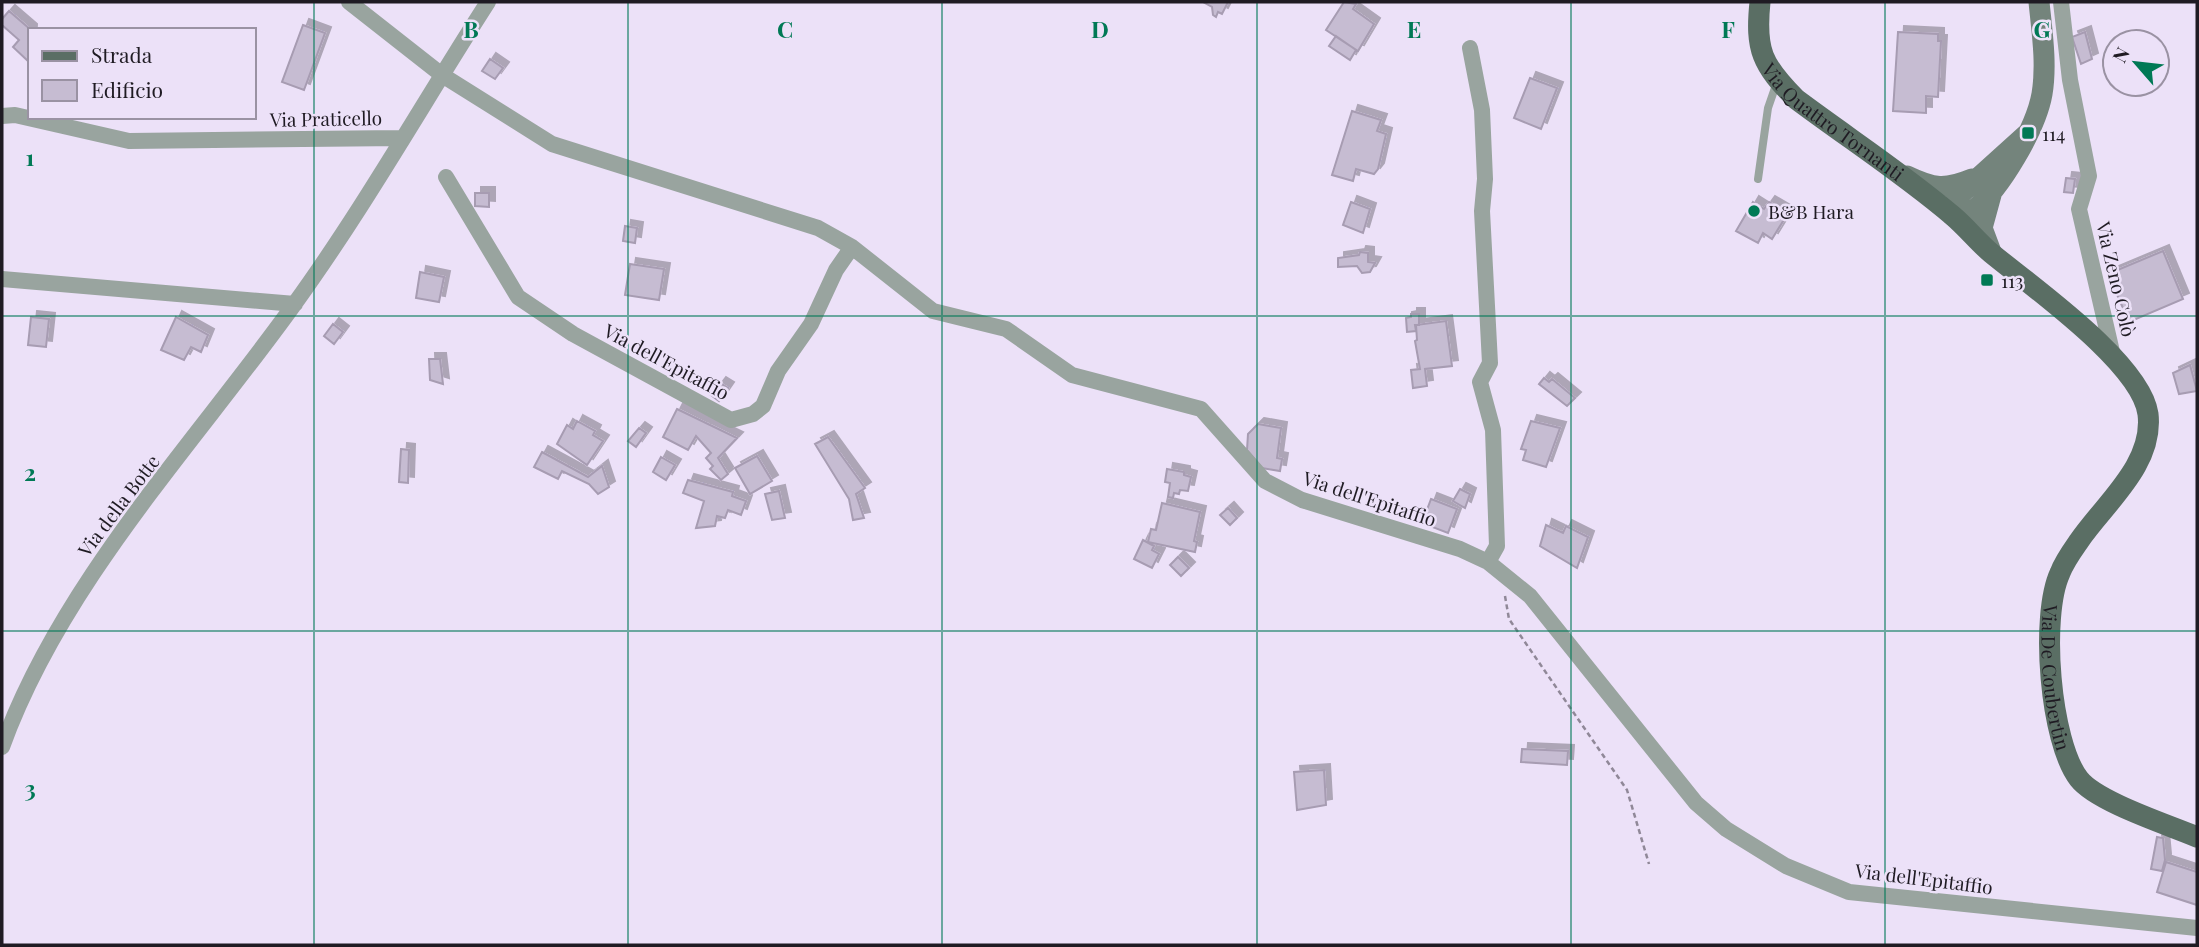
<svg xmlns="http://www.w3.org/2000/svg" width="2199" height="947" viewBox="0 0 2199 947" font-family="'Playfair Display',serif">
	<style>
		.building { fill: #c6bcd2; stroke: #a79cb2; stroke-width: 2; filter: url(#shadow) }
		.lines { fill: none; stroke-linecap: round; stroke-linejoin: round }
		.path { stroke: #908898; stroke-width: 2.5; stroke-dasharray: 5 3.5; stroke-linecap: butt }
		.service { stroke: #99a49f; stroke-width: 8 }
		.minor { stroke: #99a49f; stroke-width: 16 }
		.secondary { stroke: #74847c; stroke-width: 21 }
		.primary { stroke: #5a6e64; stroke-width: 21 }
		.grid { fill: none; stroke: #007955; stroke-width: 2; stroke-opacity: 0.55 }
		.poi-dot { fill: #007955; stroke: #ece1f8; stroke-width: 2.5 }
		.labels { text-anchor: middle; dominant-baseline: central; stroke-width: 5; stroke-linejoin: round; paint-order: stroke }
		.street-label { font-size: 19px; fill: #1f1b23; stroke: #ece1f8 }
		.poi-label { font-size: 19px; fill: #1f1b23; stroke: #ece1f8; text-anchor: start }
		.grid-label { font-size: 23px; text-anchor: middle; font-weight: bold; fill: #007955; stroke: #ece1f8; stroke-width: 5; stroke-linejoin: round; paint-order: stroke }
	</style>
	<defs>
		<filter id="shadow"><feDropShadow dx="6" dy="-6" stdDeviation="0" flood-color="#0004"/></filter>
	</defs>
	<rect width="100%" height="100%" fill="#ece1f8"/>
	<path class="building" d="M 1203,2 L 1228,2 L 1222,14 L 1218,12 L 1216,17 L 1213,15 L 1212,7 Z
		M 1344,2 L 1356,4 L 1353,9 L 1374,24 L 1358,51 L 1326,30 Z
		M 9,11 L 31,30 L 29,62 L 13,47 L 19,40 L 2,25 L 2,19 Z
		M 303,25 L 325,33 L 304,90 L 282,82 Z
		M 1898,32 L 1938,34 L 1938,41 L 1941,41 L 1938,97 L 1926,96 L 1926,113 L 1893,111 Z
		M 2085,32 L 2092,59 L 2081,64 L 2072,37 Z
		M 1336,36 L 1356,50 L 1350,60 L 1329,46 Z
		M 490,59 L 503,68 L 495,79 L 482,71 Z
		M 1530,78 L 1557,88 L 1541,129 L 1514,118 Z
		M 1352,111 L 1381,120 L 1377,131 L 1386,134 L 1378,169 L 1374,174 L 1356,169 L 1353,181 L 1332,175 Z
		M 2066,178 L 2075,179 L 2073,193 L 2064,192 Z
		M 475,193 L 489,193 L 489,207 L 475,206 Z
		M 1351,202 L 1370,209 L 1363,233 L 1343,225 Z
		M 1753,202 L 1764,209 L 1769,202 L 1788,213 L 1772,239 L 1763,233 L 1758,243 L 1736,231 Z
		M 625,226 L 637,228 L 635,243 L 623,241 Z
		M 2163,251 L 2183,299 L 2129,322 L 2108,274 Z
		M 1360,252 L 1368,253 L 1368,262 L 1375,263 L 1370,272 L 1362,273 L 1357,266 L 1338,267 L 1338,258 L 1359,255 Z
		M 630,264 L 664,269 L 659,300 L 625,295 Z
		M 420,272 L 444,277 L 439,302 L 416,298 Z
		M 1411,314 L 1419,314 L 1419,325 L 1415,325 L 1416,331 L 1407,332 L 1406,318 L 1411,317 Z
		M 31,317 L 49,319 L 46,347 L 28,345 Z
		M 176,317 L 208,335 L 201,352 L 191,347 L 184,360 L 161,350 Z
		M 1446,321 L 1452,366 L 1425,369 L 1427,386 L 1413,388 L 1411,370 L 1420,369 L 1415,341 L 1417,340 L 1416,325 Z
		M 333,324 L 343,332 L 334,344 L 324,336 Z
		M 429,359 L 440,359 L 443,384 L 430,380 Z
		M 2190,365 L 2197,391 L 2179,394 L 2173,373 Z
		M 1544,378 L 1549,382 L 1552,379 L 1575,398 L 1567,406 L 1539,384 Z
		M 720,383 L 728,388 L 719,401 L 711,395 Z
		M 677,409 L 737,438 L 718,458 L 728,474 L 721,480 L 710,469 L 713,466 L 706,458 L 711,453 L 696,436 L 688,450 L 663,437 Z
		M 577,421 L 595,431 L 593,435 L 603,441 L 587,465 L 557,444 L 567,425 L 573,429 Z
		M 1531,421 L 1560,428 L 1546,467 L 1523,460 L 1526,450 L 1521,449 Z
		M 1258,424 L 1281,428 L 1277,458 L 1282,459 L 1280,471 L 1262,468 L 1247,450 L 1248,434 Z
		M 639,428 L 646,433 L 636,447 L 628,441 Z
		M 828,437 L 865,488 L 856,494 L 864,518 L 853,520 L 849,499 L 815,444 Z
		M 401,449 L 409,450 L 408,483 L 399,482 Z
		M 542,452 L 588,477 L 602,466 L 609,487 L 598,494 L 589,484 L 562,471 L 558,479 L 534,467 Z
		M 757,456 L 772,481 L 750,494 L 735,468 Z
		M 661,457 L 675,465 L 666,480 L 653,472 Z
		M 1167,469 L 1184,472 L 1184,475 L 1191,477 L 1188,491 L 1180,490 L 1179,494 L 1174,493 L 1173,498 L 1168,497 L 1170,483 L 1165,482 Z
		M 688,480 L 733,492 L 732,496 L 746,501 L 741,515 L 728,510 L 725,518 L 717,516 L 715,526 L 696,528 L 704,501 L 683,493 Z
		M 1460,489 L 1470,494 L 1465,508 L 1453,501 Z
		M 779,491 L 785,518 L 772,520 L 765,494 Z
		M 1431,499 L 1457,509 L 1448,533 L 1422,523 Z
		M 1162,503 L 1200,512 L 1194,541 L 1197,542 L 1195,552 L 1148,542 L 1151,529 L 1156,530 Z
		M 1228,508 L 1237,518 L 1230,525 L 1220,515 Z
		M 1546,525 L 1563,533 L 1566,526 L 1588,537 L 1577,568 L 1540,546 Z
		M 1143,540 L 1154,546 L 1152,550 L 1159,554 L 1152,568 L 1134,559 Z
		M 1178,557 L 1189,568 L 1181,576 L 1170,565 Z
		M 1522,749 L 1568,751 L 1567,765 L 1521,762 Z
		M 1324,770 L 1326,805 L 1297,810 L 1294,772 Z
		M 2157,837 L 2163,838 L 2165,860 L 2162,871 L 2151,869 Z
		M 2166,862 L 2197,872 L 2197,905 L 2157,892 Z"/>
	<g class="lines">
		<path class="path" d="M 1505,596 L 1509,619 L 1627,790 L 1649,864"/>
		<path class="service" d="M 1758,179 L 1768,108 L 1777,82"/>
		<path class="minor" d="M 349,2 L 442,75 L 552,144 L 818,228 L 852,247 L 933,311 L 1006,329 L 1072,375 L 1201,409 L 1265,481 L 1302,500 L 1460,549 L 1488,562 L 1530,596 L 1696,803 L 1726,829 L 1786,866 L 1849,892 L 2197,928
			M 2061,2 L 2070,80 L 2089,176 L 2079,209 L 2113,356
			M 1470,48 L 1482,110 L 1485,179 L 1482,211 L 1490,363 L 1480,382 L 1493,430 L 1497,546 L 1488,562
			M 2,116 L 15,115 L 129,141 L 401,138
			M 446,177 L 518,297 L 573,334 L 731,420 L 753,414 L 763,406 L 778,371 L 811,324 L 836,270 L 852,247
			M 2,279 L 295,304
			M 2,747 C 61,584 193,445 293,306 C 364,208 423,103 488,2"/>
		<path class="secondary" d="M 2028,133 L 1956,198 L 1953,216 C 1960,214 1968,214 1974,210 C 2001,188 2036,128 2042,94 C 2047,64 2042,32 2039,2
			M 1907,176 C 1934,189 1945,190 1972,179
			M 1991,252 L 1982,228 L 1991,195"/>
		<path class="primary" id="s1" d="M 1760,2 C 1755,50 1762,65 1796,99 C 1848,138 1904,174 1953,216 C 1967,228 1978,242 1991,253 C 2031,286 2141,363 2148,414 C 2154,465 2104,504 2079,541 C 2072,551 2064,562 2060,573 C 2040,616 2050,742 2079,779 C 2097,802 2169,825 2197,837"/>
	</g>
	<path class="grid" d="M 314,2 L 314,945M 628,2 L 628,945M 942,2 L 942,945M 1257,2 L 1257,945M 1571,2 L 1571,945M 1885,2 L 1885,945M 2,316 L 2197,316M 2,631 L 2197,631"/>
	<g class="poi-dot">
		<rect x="2021" y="126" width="14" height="14" rx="3.5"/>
		<circle cx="1754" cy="211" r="7"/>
		<rect x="1980" y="273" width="14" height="14" rx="3.5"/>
	</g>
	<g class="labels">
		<g class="street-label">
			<text transform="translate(326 118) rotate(-1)">Via Praticello</text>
			<text stroke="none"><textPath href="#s1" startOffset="152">Via Quattro Tornanti</textPath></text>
			<text transform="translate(2117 279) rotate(77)">Via Zeno Colò</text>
			<text transform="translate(667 361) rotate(28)">Via dell'Epitaffio</text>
			<text transform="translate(1370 498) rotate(18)">Via dell'Epitaffio</text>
			<text transform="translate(118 505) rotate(-53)">Via della Botte</text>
			<text stroke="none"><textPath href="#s1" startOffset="878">Via De Coubertin</textPath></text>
			<text transform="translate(1924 878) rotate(7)">Via dell'Epitaffio</text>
		</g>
		<g class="poi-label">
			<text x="2042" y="133">114</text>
			<text x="1768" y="211">B&amp;B Hara</text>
			<text x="2001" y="280">113</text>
		</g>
	</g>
	<g class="grid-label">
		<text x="471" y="38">B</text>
		<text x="785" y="38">C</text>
		<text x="1100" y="38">D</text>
		<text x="1414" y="38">E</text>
		<text x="1728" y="38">F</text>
		<text x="2042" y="38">G</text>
		<text x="30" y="166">1</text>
		<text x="30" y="481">2</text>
		<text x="30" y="797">3</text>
	</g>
	<rect width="2199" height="947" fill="none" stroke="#1f1b23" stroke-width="7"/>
	<rect x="28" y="28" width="228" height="91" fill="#ece1f8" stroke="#9a92a3" stroke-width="2"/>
	<rect x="42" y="51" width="35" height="10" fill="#5a6e64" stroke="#9a92a3" stroke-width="2"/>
	<text x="91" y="63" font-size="21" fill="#1f1b23">Strada</text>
	<rect x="42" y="80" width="35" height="21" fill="#c6bcd2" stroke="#9a92a3" stroke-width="2"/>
	<text x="91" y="98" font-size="21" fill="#1f1b23">Edificio</text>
	<g transform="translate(2136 63) rotate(298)"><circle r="33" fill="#ece1f8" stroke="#9a92a3" stroke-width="2"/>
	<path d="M0-5L12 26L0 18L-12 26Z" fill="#007955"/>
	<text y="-10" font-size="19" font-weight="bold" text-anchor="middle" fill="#1f1b23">N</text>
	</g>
</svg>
